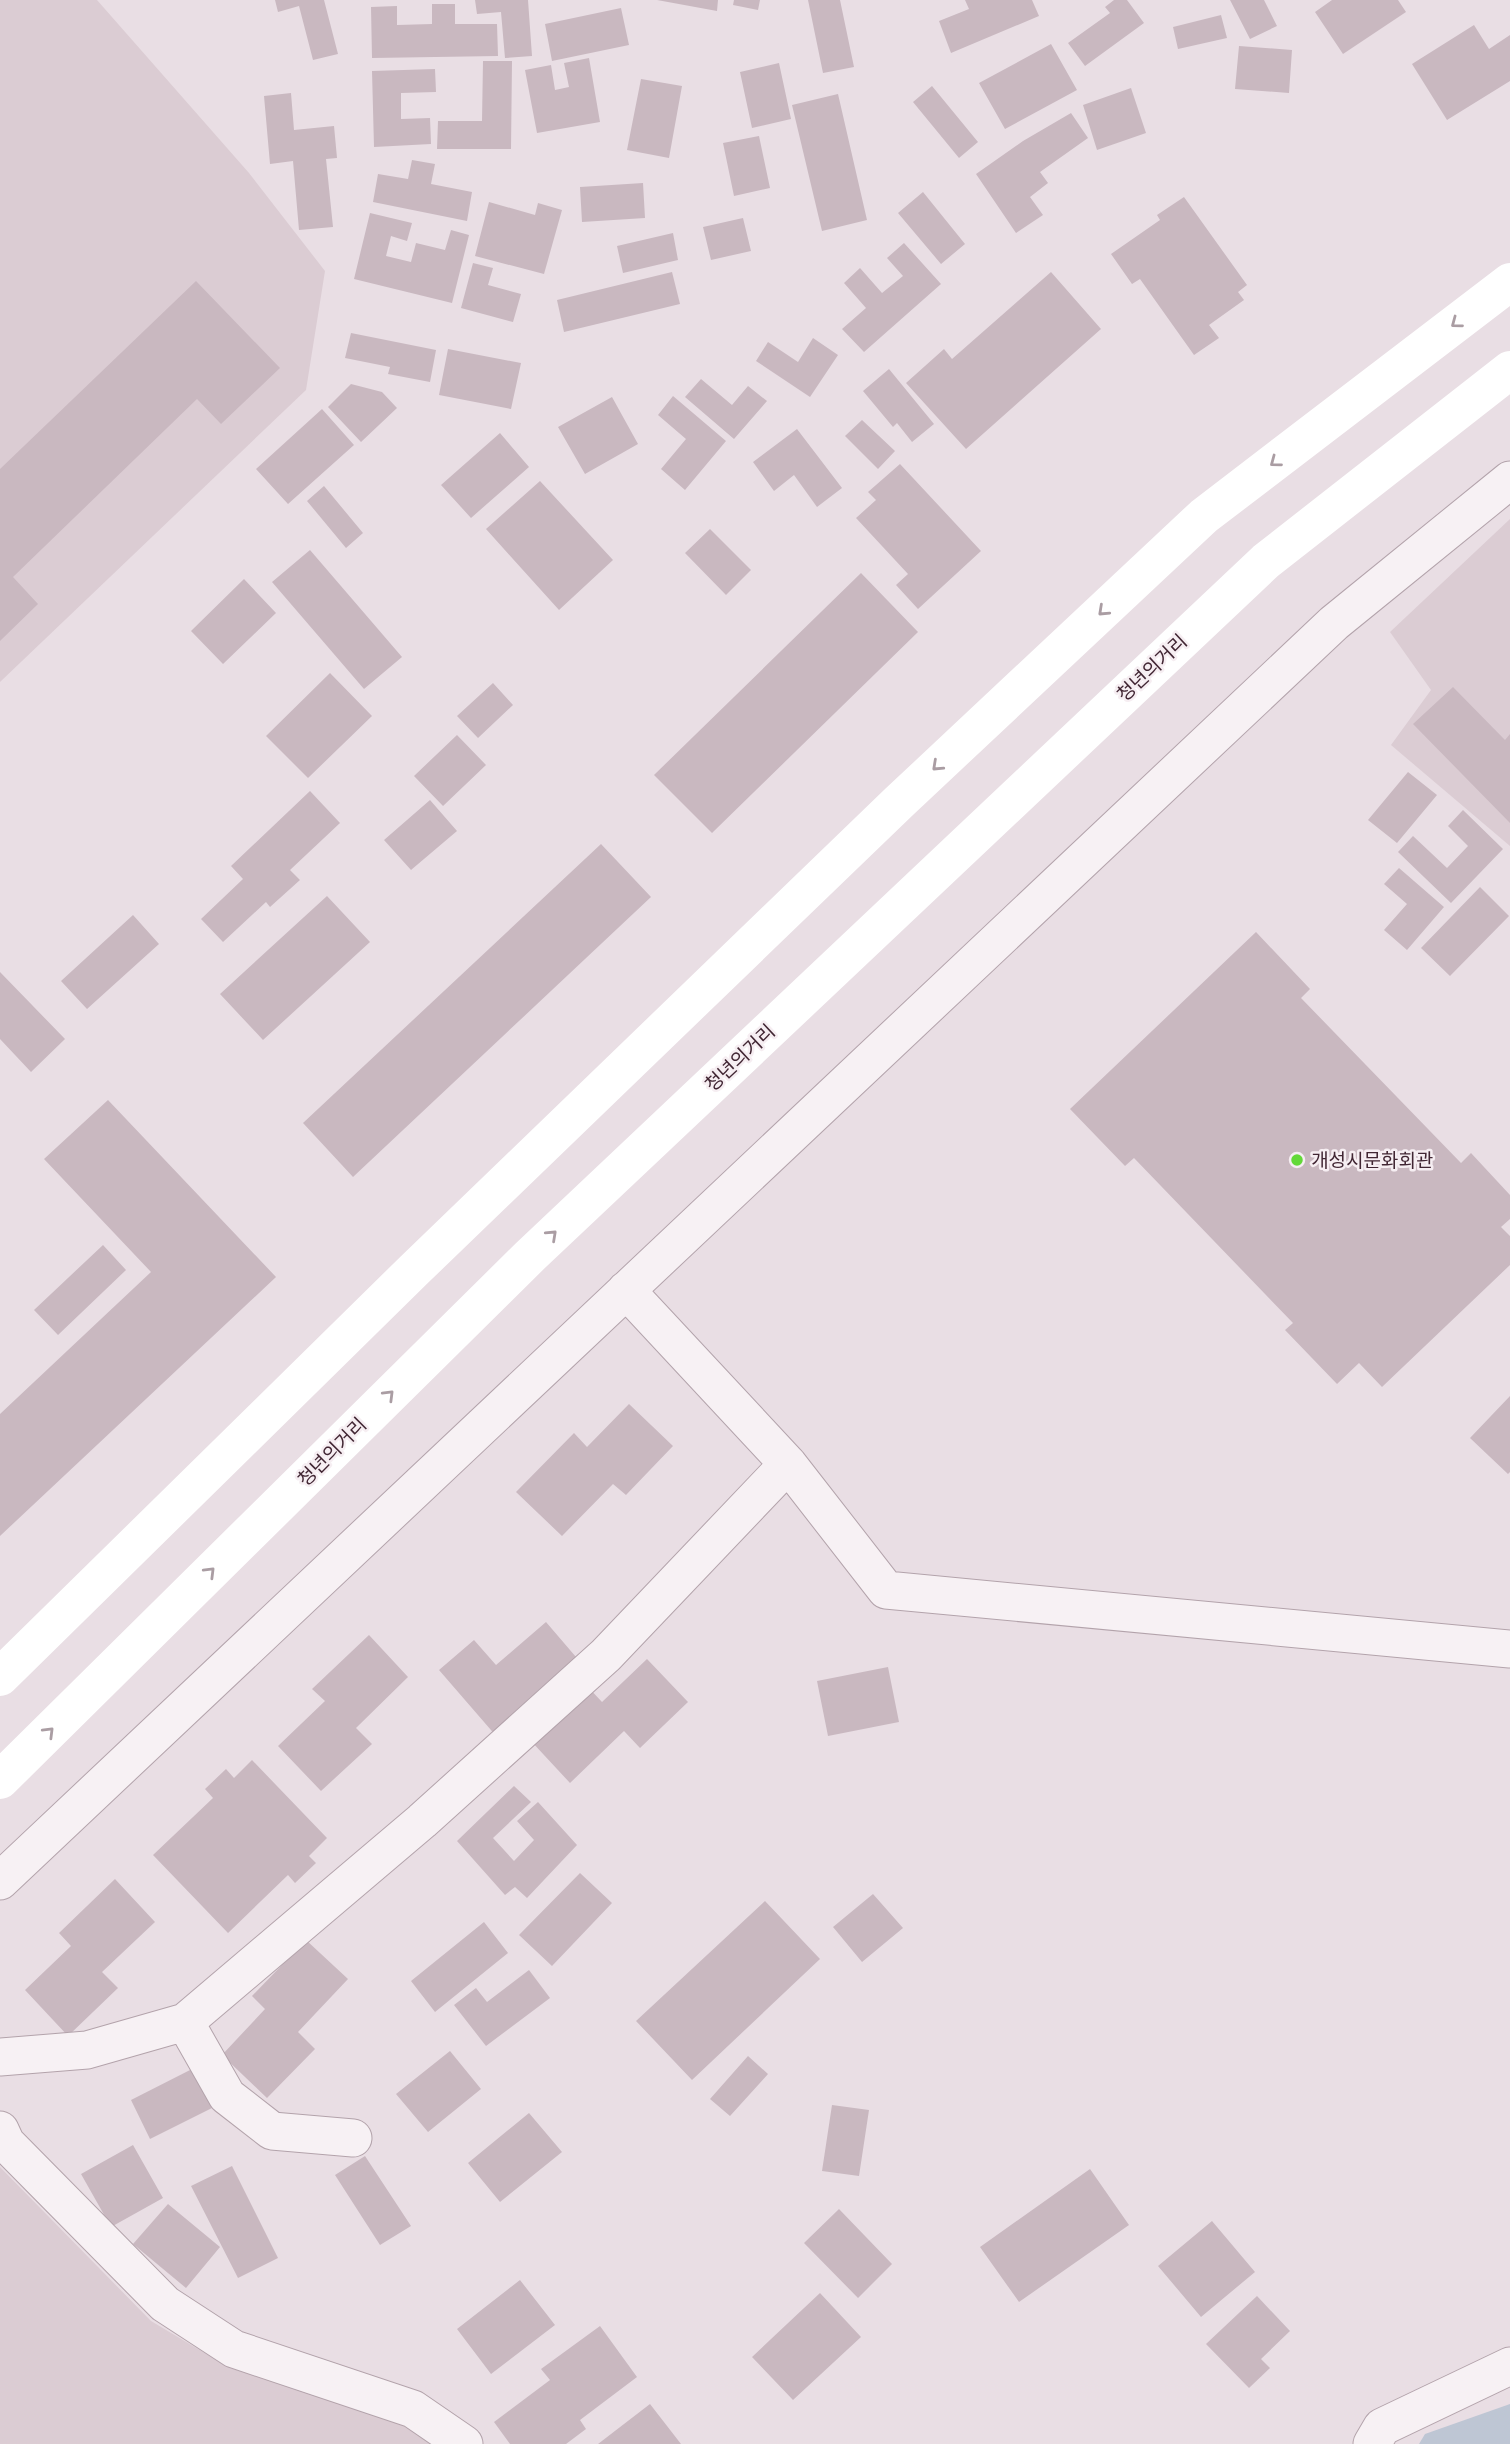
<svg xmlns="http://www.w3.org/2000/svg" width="1510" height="2444" viewBox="0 0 1510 2444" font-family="'DM Sans','Noto Sans KR',sans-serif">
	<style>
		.built { fill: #dbccd3 }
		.green { fill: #bec6d4 }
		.building { fill: #c9b8c0 }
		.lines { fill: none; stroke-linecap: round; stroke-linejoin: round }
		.street-casing { stroke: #b3a3ab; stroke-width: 39 }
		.street { stroke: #f7f1f4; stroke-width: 37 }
		.secondary { stroke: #fff; stroke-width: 38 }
		.oneway { stroke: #aa9da3 }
		.poi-dot { fill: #63d938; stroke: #f6eef2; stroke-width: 2.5 }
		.labels { text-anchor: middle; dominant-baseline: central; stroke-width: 5; stroke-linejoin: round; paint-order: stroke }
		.street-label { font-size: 19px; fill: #412633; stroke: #f6eef2 }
		.poi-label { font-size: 19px; fill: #412633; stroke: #f6eef2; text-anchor: start }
	</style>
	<rect width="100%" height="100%" fill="#e9dee4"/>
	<path class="built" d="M 0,0 L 97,0 L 249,173 L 325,271 L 306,390 L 0,682 Z
		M 1510,519 L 1510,846 L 1391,745 L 1431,690 L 1390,632 Z
		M 0,2167 L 151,2321 L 230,2368 L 396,2420 L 435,2444 L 0,2444 Z"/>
	<path class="green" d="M 1510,2404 L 1510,2444 L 1419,2444 L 1425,2434 Z"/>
	<path class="building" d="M 275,0 L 324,0 L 338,54 L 313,60 L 299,6 L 278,12 Z
		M 475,0 L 528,0 L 532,56 L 505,58 L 501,12 L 477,14 Z
		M 657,0 L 718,0 L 717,11 Z
		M 734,0 L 760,0 L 758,10 L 733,5 Z
		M 808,0 L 840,0 L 854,67 L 823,73 Z
		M 965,0 L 1032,0 L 1039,16 L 951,53 L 939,21 L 969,9 Z
		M 1114,0 L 1127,0 L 1144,23 L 1085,66 L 1068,43 L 1110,13 L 1105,7 Z
		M 1230,0 L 1264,0 L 1277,26 L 1250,39 Z
		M 1332,0 L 1398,0 L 1406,12 L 1343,54 L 1315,12 Z
		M 432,4 L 455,4 L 455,24 L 497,24 L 498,56 L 372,58 L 371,7 L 397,6 L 397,25 L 432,24 Z
		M 621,8 L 629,45 L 552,61 L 545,24 Z
		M 1221,15 L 1227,38 L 1178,49 L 1173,27 Z
		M 1474,25 L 1489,49 L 1510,35 L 1510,81 L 1447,120 L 1412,64 Z
		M 1051,44 L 1077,90 L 1005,129 L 979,83 Z
		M 1239,46 L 1292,50 L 1289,93 L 1235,89 Z
		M 589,58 L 600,122 L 537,133 L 525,70 L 551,65 L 555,90 L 569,87 L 564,63 Z
		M 483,61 L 512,61 L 511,149 L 437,149 L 438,121 L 482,121 Z
		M 779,63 L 791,119 L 752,128 L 740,72 Z
		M 435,69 L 436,92 L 401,93 L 401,119 L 430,118 L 431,144 L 374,147 L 372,71 Z
		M 641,79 L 682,86 L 669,158 L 627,150 Z
		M 932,86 L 978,142 L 959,158 L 913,102 Z
		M 1131,88 L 1146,133 L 1097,150 L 1083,105 Z
		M 291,93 L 294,130 L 334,126 L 337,158 L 326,159 L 333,227 L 299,230 L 293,161 L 270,164 L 264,96 Z
		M 838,94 L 867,220 L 822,231 L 792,105 Z
		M 1071,113 L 1088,138 L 1040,172 L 1048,183 L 1030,197 L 1043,215 L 1016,233 L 976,174 L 1023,141 Z
		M 759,136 L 770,188 L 734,196 L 723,143 Z
		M 412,160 L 435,164 L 431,184 L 472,192 L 467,221 L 373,202 L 378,174 L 408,179 Z
		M 643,183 L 645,218 L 582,222 L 580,187 Z
		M 923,192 L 965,244 L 941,264 L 898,213 Z
		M 1184,197 L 1247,285 L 1238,292 L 1244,300 L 1209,325 L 1219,338 L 1194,355 L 1140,279 L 1132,284 L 1111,254 L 1160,220 L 1157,215 Z
		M 489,202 L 535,215 L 538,203 L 562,210 L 544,274 L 475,256 Z
		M 370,213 L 412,223 L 407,241 L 391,236 L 386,256 L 411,262 L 416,243 L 445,250 L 451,230 L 469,235 L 452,303 L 354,279 Z
		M 743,218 L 751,251 L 711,260 L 703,227 Z
		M 673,233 L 678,260 L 623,273 L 617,246 Z
		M 904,243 L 941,284 L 864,352 L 842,329 L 866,308 L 844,283 L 860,268 L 882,293 L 903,276 L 887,258 Z
		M 473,263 L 493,268 L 488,285 L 521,294 L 513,322 L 461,308 Z
		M 672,272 L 680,304 L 564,332 L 557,300 Z
		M 1051,272 L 1101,329 L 966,449 L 906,383 L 944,349 L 952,359 Z
		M 196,281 L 280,368 L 221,424 L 197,399 L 13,577 L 38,604 L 0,641 L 0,469 Z
		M 351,333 L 436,350 L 430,382 L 388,374 L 390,367 L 345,358 Z
		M 813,338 L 838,355 L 810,397 L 756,361 L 768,342 L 798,362 Z
		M 448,349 L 521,363 L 511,409 L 439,395 Z
		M 889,369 L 934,424 L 912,442 L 897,423 L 893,427 L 863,391 Z
		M 701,379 L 732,405 L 748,386 L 767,401 L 734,439 L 685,397 Z
		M 351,384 L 382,392 L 397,408 L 361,442 L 328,407 Z
		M 673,396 L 726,441 L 685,490 L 661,469 L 686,439 L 658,415 Z
		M 612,397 L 638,444 L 585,474 L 558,427 Z
		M 322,409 L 354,445 L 288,504 L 256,469 Z
		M 862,420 L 895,451 L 878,469 L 845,436 Z
		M 797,429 L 842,488 L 817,507 L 794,475 L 774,491 L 753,462 Z
		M 500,433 L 529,467 L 471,518 L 441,485 Z
		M 900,464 L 981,551 L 918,609 L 896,585 L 908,574 L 856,518 L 876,500 L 868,492 Z
		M 540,481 L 613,560 L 559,610 L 486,529 Z
		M 324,486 L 363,533 L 346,548 L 307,501 Z
		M 710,529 L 751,570 L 726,595 L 685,553 Z
		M 310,550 L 402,657 L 364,689 L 272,582 Z
		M 861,573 L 918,632 L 712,833 L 654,775 Z
		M 244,579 L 276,613 L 223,664 L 191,631 Z
		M 330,673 L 372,716 L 308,778 L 266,736 Z
		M 493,683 L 513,705 L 478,738 L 457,716 Z
		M 1453,687 L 1505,740 L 1510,734 L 1510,823 L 1413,724 Z
		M 457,735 L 486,765 L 443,806 L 414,776 Z
		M 1408,772 L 1437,795 L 1397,843 L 1368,820 Z
		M 310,791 L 340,823 L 290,870 L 300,880 L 270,907 L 266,902 L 223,942 L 201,919 L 243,879 L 231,866 Z
		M 430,800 L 457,831 L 411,870 L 384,840 Z
		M 1463,810 L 1503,849 L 1451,903 L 1398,852 L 1413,836 L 1447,868 L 1468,846 L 1448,826 Z
		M 601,844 L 651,897 L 353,1177 L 303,1123 Z
		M 1399,868 L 1444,907 L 1407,950 L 1384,930 L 1407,904 L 1384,884 Z
		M 1480,887 L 1509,916 L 1450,976 L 1421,948 Z
		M 327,896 L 370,942 L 263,1040 L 220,994 Z
		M 133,915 L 159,944 L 87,1009 L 61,981 Z
		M 1256,932 L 1310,989 L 1301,998 L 1461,1163 L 1471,1153 L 1510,1195 L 1510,1219 L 1501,1227 L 1510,1236 L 1510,1265 L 1382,1387 L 1359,1363 L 1337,1384 L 1285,1330 L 1293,1323 L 1134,1158 L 1125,1166 L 1070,1109 Z
		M 0,972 L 65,1039 L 31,1072 L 0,1039 Z
		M 108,1100 L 276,1277 L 0,1536 L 0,1414 L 151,1272 L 44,1159 Z
		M 103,1245 L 126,1270 L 58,1335 L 34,1310 Z
		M 1510,1396 L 1510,1472 L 1508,1474 L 1470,1438 Z
		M 629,1404 L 673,1446 L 626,1495 L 613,1484 L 562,1536 L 516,1492 L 574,1433 L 587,1447 Z
		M 546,1622 L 582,1664 L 497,1737 L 439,1670 L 474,1640 L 496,1665 Z
		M 369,1635 L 408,1677 L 356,1728 L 372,1744 L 321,1791 L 278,1746 L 325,1701 L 312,1689 Z
		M 647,1659 L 688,1702 L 640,1748 L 624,1731 L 570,1783 L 531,1741 L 588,1687 L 602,1702 Z
		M 888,1667 L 899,1722 L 828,1736 L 817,1681 Z
		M 252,1760 L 327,1838 L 309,1856 L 316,1863 L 295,1883 L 288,1875 L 228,1933 L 153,1855 L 213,1798 L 205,1789 L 226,1769 L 234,1778 Z
		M 514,1786 L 531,1802 L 493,1838 L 514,1861 L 534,1840 L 517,1821 L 538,1802 L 577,1845 L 527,1898 L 515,1887 L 505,1895 L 457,1841 Z
		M 580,1873 L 612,1903 L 552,1966 L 519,1935 Z
		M 115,1879 L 155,1922 L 102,1972 L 118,1988 L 68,2036 L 25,1990 L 71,1946 L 59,1933 Z
		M 873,1894 L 903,1928 L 862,1962 L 833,1927 Z
		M 765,1901 L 820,1959 L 692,2080 L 636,2021 Z
		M 484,1922 L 508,1953 L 435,2012 L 411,1981 Z
		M 306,1940 L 348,1979 L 298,2032 L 315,2049 L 267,2098 L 222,2055 L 265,2009 L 252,1996 Z
		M 529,1970 L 550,1998 L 486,2046 L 454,2005 L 476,1988 L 487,2002 Z
		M 450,2051 L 481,2089 L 428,2132 L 396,2094 Z
		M 748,2056 L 768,2074 L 730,2116 L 710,2099 Z
		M 194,2068 L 214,2107 L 150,2139 L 131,2100 Z
		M 832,2105 L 869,2110 L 859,2176 L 822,2171 Z
		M 529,2113 L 562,2152 L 500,2202 L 468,2163 Z
		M 133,2145 L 163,2198 L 111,2227 L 81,2174 Z
		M 365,2156 L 411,2226 L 380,2245 L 335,2175 Z
		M 232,2166 L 278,2258 L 238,2278 L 191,2186 Z
		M 1090,2169 L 1129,2225 L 1019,2302 L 980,2247 Z
		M 168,2204 L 220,2247 L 186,2288 L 133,2244 Z
		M 839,2209 L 892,2264 L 858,2298 L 804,2243 Z
		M 1212,2221 L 1255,2272 L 1201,2317 L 1158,2266 Z
		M 520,2280 L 555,2325 L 491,2374 L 457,2329 Z
		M 820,2293 L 861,2337 L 793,2400 L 752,2357 Z
		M 1257,2296 L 1290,2331 L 1261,2359 L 1270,2368 L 1249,2388 L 1206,2344 Z
		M 600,2326 L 637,2377 L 580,2420 L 586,2429 L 566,2444 L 510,2444 L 494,2422 L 550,2380 L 541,2369 Z
		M 650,2404 L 681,2444 L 598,2444 Z"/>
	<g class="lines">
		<g class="street-casing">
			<path id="street" d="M 626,1290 L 788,1464 L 886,1590 L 1510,1649
				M 0,1881 L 1334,623 L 1510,480
				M 185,2022 L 227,2096 L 272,2131 L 353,2138
				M 0,2057 L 87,2050 L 185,2022 L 422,1821 L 606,1655 L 788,1464
				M 0,2130 L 6,2143 L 165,2304 L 234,2349 L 413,2409 L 464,2444
				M 1372,2444 L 1382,2427 L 1510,2366"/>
		</g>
		<use href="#street" class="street"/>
		<path class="secondary" d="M 0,1677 L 414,1270 L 899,802 L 1204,516 L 1510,282
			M 0,1780 L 530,1256 L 1266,561 L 1510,370"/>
	</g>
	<defs><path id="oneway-chevron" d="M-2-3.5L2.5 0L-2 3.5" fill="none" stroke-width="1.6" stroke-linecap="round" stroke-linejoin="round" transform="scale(1.75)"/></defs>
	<g class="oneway">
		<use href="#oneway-chevron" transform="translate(1456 323) rotate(143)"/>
		<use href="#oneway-chevron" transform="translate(1275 462) rotate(143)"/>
		<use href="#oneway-chevron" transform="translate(1103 611) rotate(137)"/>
		<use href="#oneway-chevron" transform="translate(937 766) rotate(137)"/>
		<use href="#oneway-chevron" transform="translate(552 1235) rotate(-43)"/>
		<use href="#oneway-chevron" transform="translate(389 1395) rotate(-45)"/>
		<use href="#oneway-chevron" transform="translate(210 1572) rotate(-45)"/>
		<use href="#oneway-chevron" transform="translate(49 1732) rotate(-45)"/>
	</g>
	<circle class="poi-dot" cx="1297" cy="1160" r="7"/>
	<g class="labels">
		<g class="street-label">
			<text transform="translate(1152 668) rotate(-43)">청년의거리</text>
			<text transform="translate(740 1058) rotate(-43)">청년의거리</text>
			<text transform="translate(332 1452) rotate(-45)">청년의거리</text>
		</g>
		<g class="poi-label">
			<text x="1311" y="1160">개성시문화회관</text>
		</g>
	</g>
</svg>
